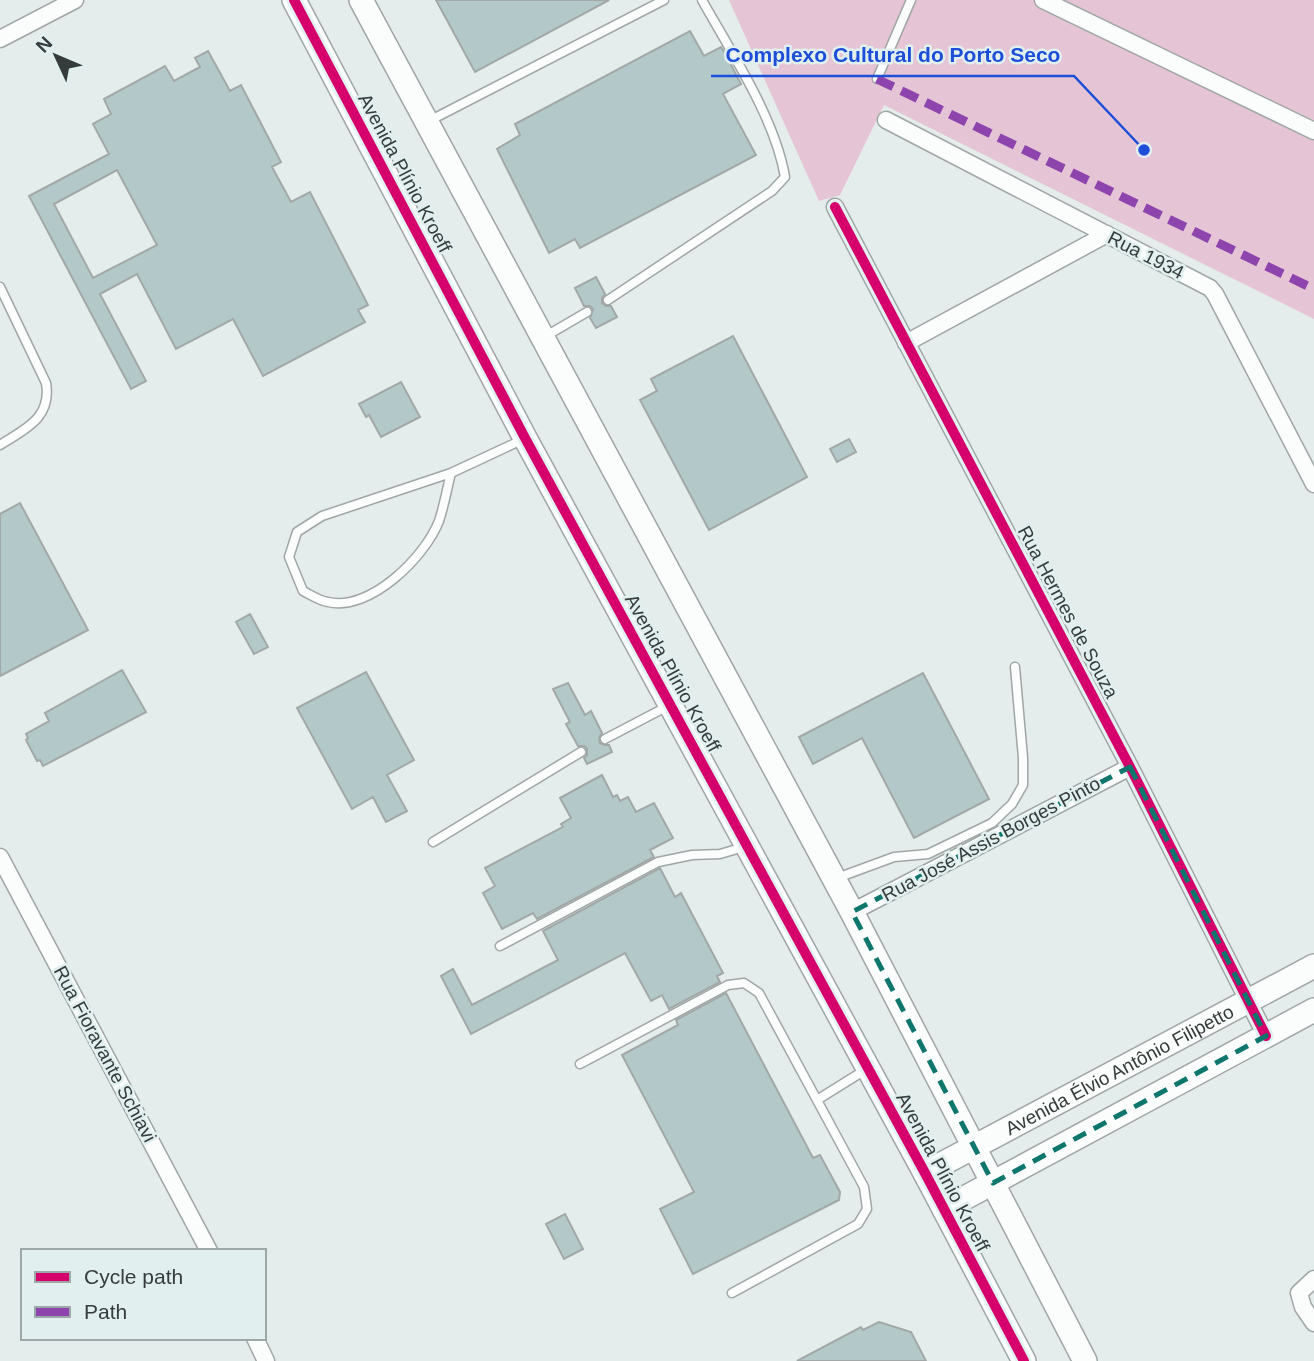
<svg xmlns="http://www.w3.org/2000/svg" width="1314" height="1361" viewBox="0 0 1314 1361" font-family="Arial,sans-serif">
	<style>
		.green { fill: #e5c4d5 }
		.building { fill: #b3c9c9; stroke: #a2a8a8; stroke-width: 2; fill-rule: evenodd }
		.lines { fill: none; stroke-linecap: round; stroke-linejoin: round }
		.service-casing { stroke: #a0a6a6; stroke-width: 11 }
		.minor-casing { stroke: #a0a6a6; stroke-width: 19 }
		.secondary-casing { stroke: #a0a6a6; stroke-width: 26 }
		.service { stroke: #fbfcfc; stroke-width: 8 }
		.minor { stroke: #fbfcfc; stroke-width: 16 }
		.secondary { stroke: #fbfcfc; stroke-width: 23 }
		.quiet { stroke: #8e44ad; stroke-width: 9; stroke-dasharray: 18 9; stroke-linecap: butt }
		.cycleway-casing { stroke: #e1efef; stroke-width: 15 }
		.cycleway { stroke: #d6006c; stroke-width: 10 }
		.marked { fill: none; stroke: #0f766e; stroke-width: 5; stroke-dasharray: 14 9; stroke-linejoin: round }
		.labels { text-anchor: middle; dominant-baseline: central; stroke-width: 5; stroke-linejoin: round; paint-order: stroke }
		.street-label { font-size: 19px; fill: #363c3c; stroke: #e1efef }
		.leader { fill: none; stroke: #1d4ed8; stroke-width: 2.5 }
		.callout-dot { fill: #1d4ed8; stroke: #e1efef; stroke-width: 2.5 }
		.callout-label { font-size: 21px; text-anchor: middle; font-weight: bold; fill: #1d4ed8; stroke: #e1efef; stroke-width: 5; stroke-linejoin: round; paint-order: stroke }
	</style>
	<rect width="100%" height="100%" fill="#e4ecec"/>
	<path class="green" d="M 729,0 L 1314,0 L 1314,319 L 884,105 L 840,195 L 819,201 Z"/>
	<path class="building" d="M 436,0 L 609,0 L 475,72 Z
		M 690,31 L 704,56 L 721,47 L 726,55 L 741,84 L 723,94 L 756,155 L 580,248 L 575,239 L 549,253 L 497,149 L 520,135 L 515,124 Z
		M 208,51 L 230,91 L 241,85 L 281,162 L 272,167 L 291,202 L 310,192 L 368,305 L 358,310 L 365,322 L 263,376 L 233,319 L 176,349 L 137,274 L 100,294 L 146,381 L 131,389 L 29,196 L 109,154 L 93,124 L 111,114 L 104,99 L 165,66 L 174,81 L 200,67 L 195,58 ZM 117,170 L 157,245 L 93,278 L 54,204 Z
		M 596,277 L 605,294 L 602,298 L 602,303 L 606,306 L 611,306 L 617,317 L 596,328 L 590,318 L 593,309 L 590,306 L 584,306 L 575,288 Z
		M 733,336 L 807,477 L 709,530 L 640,400 L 657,391 L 651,379 Z
		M 401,382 L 420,417 L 381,437 L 369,415 L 366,417 L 359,404 Z
		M 849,439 L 856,452 L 837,462 L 830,449 Z
		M 20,503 L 88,630 L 0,676 L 0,514 Z
		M 250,614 L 268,647 L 254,654 L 236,622 Z
		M 122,670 L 146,712 L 43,766 L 40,760 L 37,761 L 26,740 L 28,738 L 26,734 L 49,721 L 45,713 Z
		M 366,672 L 414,760 L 387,775 L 407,811 L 386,822 L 373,797 L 352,809 L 297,708 Z
		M 923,673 L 989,799 L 914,838 L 862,738 L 813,764 L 799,737 Z
		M 568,683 L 585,715 L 591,711 L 602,733 L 599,738 L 600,743 L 604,745 L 609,745 L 612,752 L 587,764 L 584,758 L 587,755 L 587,749 L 584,746 L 578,746 L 566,724 L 570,722 L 553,689 Z
		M 602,775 L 613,797 L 617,795 L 620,801 L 628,797 L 636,812 L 654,803 L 673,838 L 650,850 L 654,857 L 537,919 L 533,913 L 502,929 L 483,893 L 495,886 L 485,868 L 563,827 L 561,824 L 571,818 L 560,798 Z
		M 660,868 L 675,897 L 681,893 L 723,973 L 717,976 L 720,982 L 669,1009 L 662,995 L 651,1001 L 625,953 L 471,1034 L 441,976 L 453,969 L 472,1005 L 558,960 L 543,931 Z
		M 726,993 L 813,1158 L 820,1155 L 840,1192 L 839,1200 L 693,1274 L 660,1209 L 694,1192 L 622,1055 L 678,1025 L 676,1020 Z
		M 565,1214 L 583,1249 L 564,1259 L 546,1224 Z
		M 879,1322 L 911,1332 L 926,1361 L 797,1361 L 861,1327 L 863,1330 Z"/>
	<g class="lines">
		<g class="service-casing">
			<path id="service" d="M 877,79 L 911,0
				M 427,122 L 664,0
				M 0,287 L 46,383 C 52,418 25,429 0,445
				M 608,300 L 772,191 L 785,177 C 775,118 731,52 702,0
				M 546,336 L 587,312
				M 451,473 C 447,489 444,506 439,521 C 425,557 370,612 328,602 C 320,601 311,595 303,591 L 289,557 L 297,532 L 322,516 L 451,473 L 524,439
				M 605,739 L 668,706
				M 433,842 L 581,752
				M 837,878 L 894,857 L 928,854 L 992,823 L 1012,804 L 1023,785 L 1023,758 L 1015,667
				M 500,946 L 658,862 L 692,855 L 720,854 L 744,847
				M 580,1064 L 728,985 L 744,983 L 759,993 L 864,1187 L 867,1209 L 858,1224 L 732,1293
				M 817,1100 L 865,1070"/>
		</g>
		<g class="minor-casing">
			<path id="minor" d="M 1043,0 L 1314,131
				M 0,39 L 75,0
				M 886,120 L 1210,288 L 1215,294 L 1314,484
				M 835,207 L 1130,767 L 1266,1036
				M 906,343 L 1107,234
				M 0,857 L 209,1251
				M 852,912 L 1130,767
				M 1314,1279 L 1299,1293 L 1303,1307 L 1314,1323
				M 255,1338 L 266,1361"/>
		</g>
		<g class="secondary-casing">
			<g id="secondary">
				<path d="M 294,0 L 525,438 L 925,1173 L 1024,1361"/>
				<path d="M 361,0 L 852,912 L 1085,1361"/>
				<path id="s1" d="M 925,1173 L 1314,966"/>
				<path d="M 944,1209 L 1314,1010"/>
			</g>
		</g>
		<use href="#service" class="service"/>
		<use href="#minor" class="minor"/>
		<use href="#secondary" class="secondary"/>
		<path class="quiet" d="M 877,79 L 1314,289"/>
		<g class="cycleway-casing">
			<path id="cycleway" d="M 294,0 L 525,438 L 925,1173 L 1024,1361
				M 835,207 L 1130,767 L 1266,1036"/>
		</g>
		<use href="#cycleway" class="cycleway"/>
	</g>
	<path class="marked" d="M 1130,767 L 1266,1036 L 993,1183 L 852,912 Z"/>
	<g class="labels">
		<g class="street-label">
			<text transform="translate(405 173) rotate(62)">Avenida Plínio Kroeff</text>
			<text transform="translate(1146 255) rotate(27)">Rua 1934</text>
			<text transform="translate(1068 612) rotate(62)">Rua Hermes de Souza</text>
			<text transform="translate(673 673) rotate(61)">Avenida Plínio Kroeff</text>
			<text transform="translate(991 839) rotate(-28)">Rua José Assis Borges Pinto</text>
			<text transform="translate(105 1054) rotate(62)">Rua Fioravante Schiavi</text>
			<text stroke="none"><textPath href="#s1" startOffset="220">Avenida Élvio Antônio Filipetto</textPath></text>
			<text transform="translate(943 1172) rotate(62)">Avenida Plínio Kroeff</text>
		</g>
	</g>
	<path class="leader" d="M1144 150L1074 76H711"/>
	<circle class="callout-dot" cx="1144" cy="150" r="7"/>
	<g class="callout-label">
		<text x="893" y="62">Complexo Cultural do Porto Seco</text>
	</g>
	<rect x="21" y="1249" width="245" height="91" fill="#e1efef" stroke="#9da7a7" stroke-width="2"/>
	<rect x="35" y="1272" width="35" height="10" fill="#d6006c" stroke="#9da7a7" stroke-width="2"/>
	<text x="84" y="1284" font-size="21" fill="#363c3c">Cycle path</text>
	<rect x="35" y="1307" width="35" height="10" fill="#8e44ad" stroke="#9da7a7" stroke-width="2"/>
	<text x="84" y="1319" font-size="21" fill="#363c3c">Path</text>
	<g transform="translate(56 56) rotate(314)" stroke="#e1efef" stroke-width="5" paint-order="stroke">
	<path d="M0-5L12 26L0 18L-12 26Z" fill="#363c3c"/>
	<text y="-10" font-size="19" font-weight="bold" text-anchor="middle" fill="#363c3c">N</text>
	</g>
</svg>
